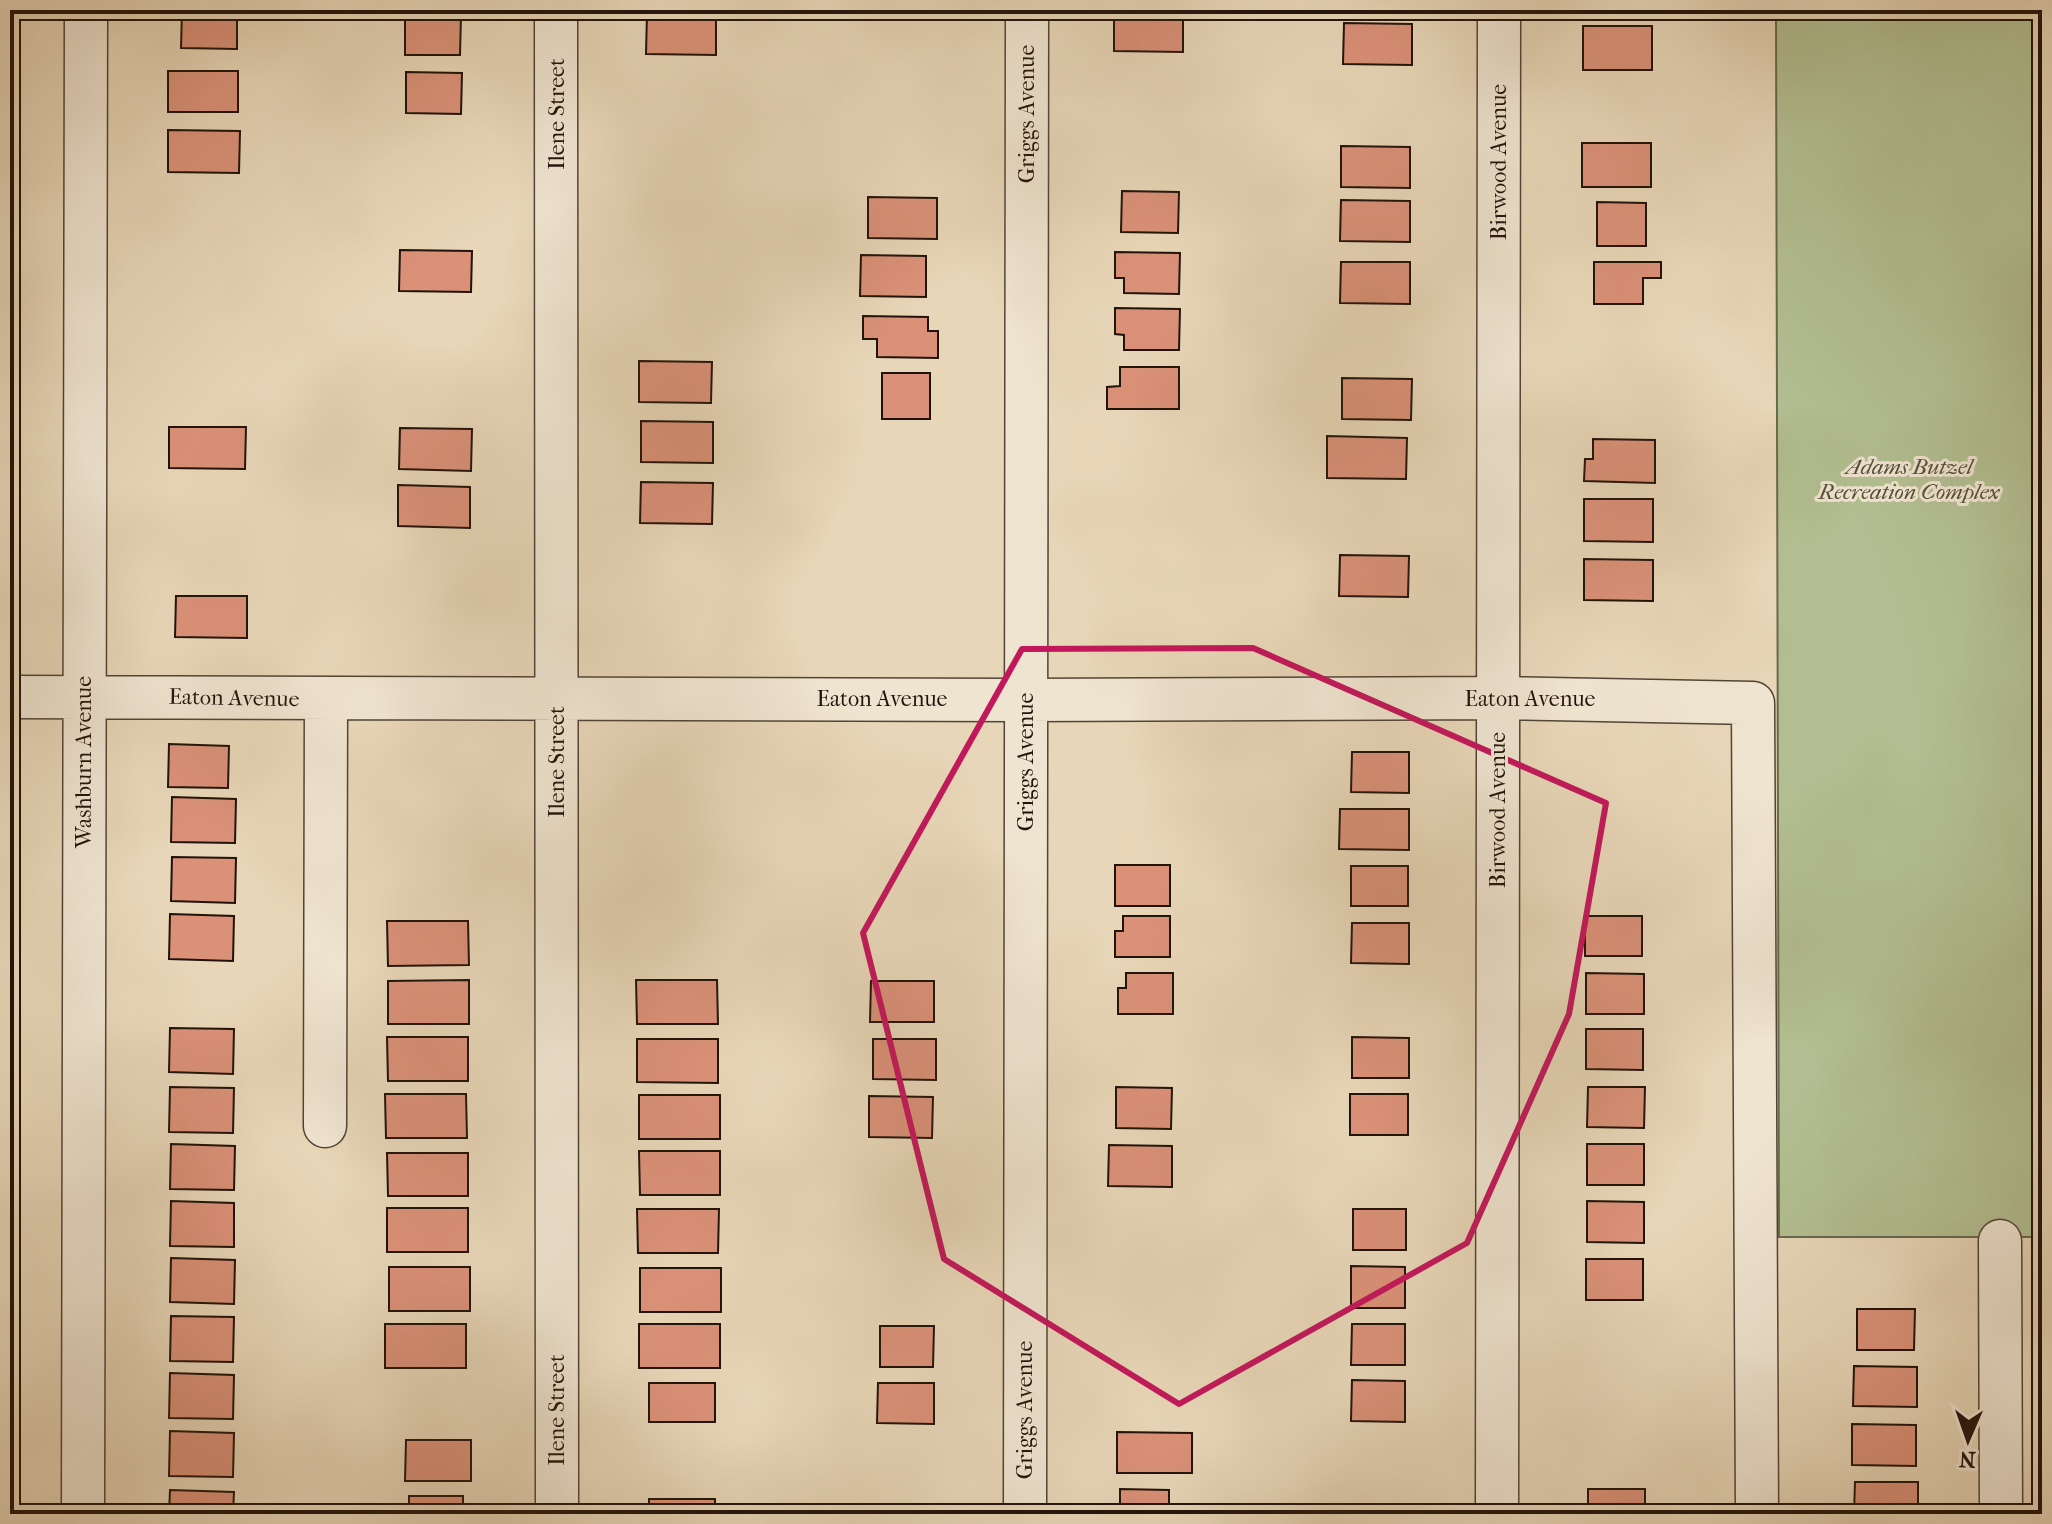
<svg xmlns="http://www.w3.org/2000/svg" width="2052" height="1524" viewBox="0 0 2052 1524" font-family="'IM FELL French Canon',serif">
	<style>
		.green { fill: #b2be91; stroke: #6a684e; stroke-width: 2 }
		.building { fill: #da9178; stroke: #21130b; stroke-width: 2 }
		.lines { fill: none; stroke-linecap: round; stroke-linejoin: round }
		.minor-casing { stroke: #524436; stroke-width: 45 }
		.minor { stroke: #efe4d0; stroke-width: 42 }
		.marked { fill: none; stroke: #c2185b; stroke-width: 6; stroke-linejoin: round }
		.labels { text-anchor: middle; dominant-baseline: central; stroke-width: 6; stroke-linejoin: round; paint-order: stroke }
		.street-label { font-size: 22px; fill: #21130b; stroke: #efe4d0 }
		.park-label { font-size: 22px; font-style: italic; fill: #544f3a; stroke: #efe4d0 }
	</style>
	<rect width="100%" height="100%" fill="#e7d6b7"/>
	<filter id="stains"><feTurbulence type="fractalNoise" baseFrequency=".0025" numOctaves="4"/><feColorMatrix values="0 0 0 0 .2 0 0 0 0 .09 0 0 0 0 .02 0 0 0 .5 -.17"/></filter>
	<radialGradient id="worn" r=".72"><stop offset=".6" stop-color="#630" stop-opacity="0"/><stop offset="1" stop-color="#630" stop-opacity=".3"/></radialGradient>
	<path class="green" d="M 1776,10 L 2042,10 L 2042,1237 L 1779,1237 Z"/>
	<path class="building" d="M 182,10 L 237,10 L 237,49 L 181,48 Z
		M 1114,10 L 1183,11 L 1183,52 L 1114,51 Z
		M 647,13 L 716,14 L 716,55 L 646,54 Z
		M 405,14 L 461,15 L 460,55 L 405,55 Z
		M 1344,23 L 1412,24 L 1412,65 L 1343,64 Z
		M 1583,26 L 1652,26 L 1652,70 L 1583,70 Z
		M 168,71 L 238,71 L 238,112 L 168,112 Z
		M 406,72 L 462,73 L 461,114 L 406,113 Z
		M 168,130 L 240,131 L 239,173 L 168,172 Z
		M 1582,143 L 1651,143 L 1651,187 L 1582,187 Z
		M 1341,146 L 1410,147 L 1410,188 L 1341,187 Z
		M 1122,191 L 1179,192 L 1178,233 L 1121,232 Z
		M 868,197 L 937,198 L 937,239 L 868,238 Z
		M 1341,200 L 1410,201 L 1410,242 L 1340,241 Z
		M 1597,202 L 1646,203 L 1646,246 L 1597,246 Z
		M 400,250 L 472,251 L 471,292 L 399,291 Z
		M 1115,252 L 1180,253 L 1179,294 L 1124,293 L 1124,278 L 1115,278 Z
		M 861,255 L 926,256 L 926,297 L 860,296 Z
		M 1341,262 L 1410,262 L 1410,304 L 1340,303 Z
		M 1594,262 L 1661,262 L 1661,278 L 1643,278 L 1643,304 L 1594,304 Z
		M 1115,308 L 1180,309 L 1179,350 L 1124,350 L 1124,335 L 1115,334 Z
		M 863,316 L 928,317 L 928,331 L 938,331 L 938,358 L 877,357 L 877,339 L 863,339 Z
		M 639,361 L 712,362 L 711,403 L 639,402 Z
		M 1120,367 L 1179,367 L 1179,409 L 1107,409 L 1107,387 L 1120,386 Z
		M 882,373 L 930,373 L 930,419 L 882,419 Z
		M 1342,378 L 1412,379 L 1411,420 L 1342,419 Z
		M 641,421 L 713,422 L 713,463 L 641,462 Z
		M 169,427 L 246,427 L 245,469 L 169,468 Z
		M 400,428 L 472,429 L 471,471 L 399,469 Z
		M 1327,436 L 1407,438 L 1406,479 L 1327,478 Z
		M 1593,439 L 1655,440 L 1655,483 L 1584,481 L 1585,459 L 1593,459 Z
		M 641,482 L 713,483 L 712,524 L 640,523 Z
		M 398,485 L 470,487 L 470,528 L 398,526 Z
		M 1584,499 L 1653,499 L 1653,542 L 1584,541 Z
		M 1340,555 L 1409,556 L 1408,597 L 1339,596 Z
		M 1584,559 L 1653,560 L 1653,601 L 1584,600 Z
		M 176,596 L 247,596 L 247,638 L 175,637 Z
		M 169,744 L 229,746 L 228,788 L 168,787 Z
		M 1352,752 L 1409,752 L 1409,793 L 1351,792 Z
		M 172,797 L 236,799 L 235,843 L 171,842 Z
		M 1340,809 L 1409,809 L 1409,850 L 1339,849 Z
		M 172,857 L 236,858 L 235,903 L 171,901 Z
		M 1115,865 L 1170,865 L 1170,906 L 1115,906 Z
		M 1351,866 L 1408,866 L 1408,906 L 1351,906 Z
		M 170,914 L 234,916 L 233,961 L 169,959 Z
		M 1123,916 L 1170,916 L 1170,957 L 1115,957 L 1115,931 L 1123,931 Z
		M 1585,916 L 1642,916 L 1642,956 L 1585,956 Z
		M 387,921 L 468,921 L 469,965 L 388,966 Z
		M 1352,923 L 1409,923 L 1409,964 L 1351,963 Z
		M 1126,973 L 1173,973 L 1173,1014 L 1118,1014 L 1118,988 L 1126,988 Z
		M 1586,973 L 1644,974 L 1644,1014 L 1586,1014 Z
		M 469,980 L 469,1024 L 388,1024 L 388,981 Z
		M 636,980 L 717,980 L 718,1024 L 637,1024 Z
		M 871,981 L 934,981 L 934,1022 L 870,1022 Z
		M 170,1028 L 234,1029 L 233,1074 L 169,1072 Z
		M 1586,1029 L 1643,1029 L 1643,1070 L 1586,1069 Z
		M 387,1037 L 468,1037 L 468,1081 L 388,1081 Z
		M 1352,1037 L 1409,1038 L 1409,1078 L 1352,1078 Z
		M 637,1039 L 718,1039 L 718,1083 L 637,1082 Z
		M 873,1039 L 936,1039 L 936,1080 L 873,1079 Z
		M 170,1087 L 234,1088 L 233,1133 L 169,1132 Z
		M 1116,1087 L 1172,1088 L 1171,1129 L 1116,1128 Z
		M 1588,1087 L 1645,1087 L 1644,1128 L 1587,1127 Z
		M 385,1094 L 466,1094 L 467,1138 L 386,1138 Z
		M 1350,1094 L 1408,1094 L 1408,1135 L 1350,1135 Z
		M 639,1095 L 720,1095 L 720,1139 L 639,1139 Z
		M 869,1096 L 933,1097 L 932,1138 L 869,1137 Z
		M 171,1144 L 235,1146 L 234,1190 L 170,1189 Z
		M 1587,1144 L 1644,1144 L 1644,1185 L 1587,1185 Z
		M 1109,1145 L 1172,1146 L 1172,1187 L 1108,1186 Z
		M 639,1151 L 720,1151 L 720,1195 L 640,1195 Z
		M 387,1153 L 468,1153 L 468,1196 L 388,1196 Z
		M 171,1201 L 234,1203 L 234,1247 L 170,1246 Z
		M 1587,1201 L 1644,1202 L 1644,1243 L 1587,1242 Z
		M 387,1208 L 468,1208 L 468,1252 L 387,1252 Z
		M 637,1209 L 719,1209 L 718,1253 L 638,1253 Z
		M 1353,1209 L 1406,1209 L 1406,1250 L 1353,1250 Z
		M 171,1258 L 235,1260 L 234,1304 L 170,1302 Z
		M 1586,1259 L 1643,1259 L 1643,1300 L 1586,1300 Z
		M 1351,1266 L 1405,1267 L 1405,1308 L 1351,1308 Z
		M 389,1267 L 470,1267 L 470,1311 L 389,1311 Z
		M 640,1268 L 721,1268 L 721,1312 L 640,1312 Z
		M 1857,1309 L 1915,1309 L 1914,1350 L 1857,1350 Z
		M 171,1316 L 234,1317 L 233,1362 L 170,1361 Z
		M 385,1324 L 466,1324 L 466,1368 L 385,1368 Z
		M 639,1324 L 720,1324 L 720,1368 L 639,1368 Z
		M 1352,1324 L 1405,1324 L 1405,1365 L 1351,1365 Z
		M 880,1326 L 934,1326 L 933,1367 L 880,1367 Z
		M 1854,1366 L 1917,1367 L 1917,1407 L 1853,1406 Z
		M 170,1373 L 234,1375 L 233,1419 L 169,1418 Z
		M 1352,1380 L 1405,1381 L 1405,1422 L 1351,1421 Z
		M 649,1383 L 715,1383 L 715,1422 L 649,1422 Z
		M 878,1383 L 934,1383 L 934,1424 L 877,1423 Z
		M 1852,1424 L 1916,1425 L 1916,1466 L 1852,1465 Z
		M 170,1431 L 234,1433 L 233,1477 L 169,1476 Z
		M 1117,1432 L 1192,1433 L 1192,1473 L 1117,1473 Z
		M 406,1440 L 471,1440 L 471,1481 L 405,1481 Z
		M 1855,1482 L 1918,1482 L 1918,1514 L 1854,1514 Z
		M 1120,1489 L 1169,1490 L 1169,1514 L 1120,1514 Z
		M 1588,1489 L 1645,1489 L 1645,1514 L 1588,1514 Z
		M 170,1490 L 234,1492 L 233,1514 L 169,1514 Z
		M 409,1496 L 463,1496 L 463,1514 L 409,1514 Z
		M 649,1499 L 715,1499 L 715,1514 L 649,1514 Z"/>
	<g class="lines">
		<g class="minor-casing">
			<path id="minor" d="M 556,10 L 557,1514
				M 10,697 L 1026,700 L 1500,698 L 1753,703 L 1757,1514
				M 325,1126 L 326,699
				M 2000,1241 L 2001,1514
				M 83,1514 L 86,10
				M 1025,1514 L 1027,10
				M 1497,1514 L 1499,10"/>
		</g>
		<use href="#minor" class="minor"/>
	</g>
	<path class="marked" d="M 1253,648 L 1606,803 L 1569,1014 L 1467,1243 L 1179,1404 L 944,1259 L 863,933 L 1022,649 Z"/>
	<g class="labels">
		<g class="street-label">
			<text transform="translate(557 114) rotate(-90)">Ilene Street</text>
			<text transform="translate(1027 114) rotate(-90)">Griggs Avenue</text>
			<text transform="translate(1499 162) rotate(-90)">Birwood Avenue</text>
			<text transform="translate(234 698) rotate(1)">Eaton Avenue</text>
			<text x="882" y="699">Eaton Avenue</text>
			<text x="1530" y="699">Eaton Avenue</text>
			<text transform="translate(84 762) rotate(-90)">Washburn Avenue</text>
			<text transform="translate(557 762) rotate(-90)">Ilene Street</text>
			<text transform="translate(1026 762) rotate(-90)">Griggs Avenue</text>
			<text transform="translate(1498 810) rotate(-90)">Birwood Avenue</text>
			<text transform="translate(557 1410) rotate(-90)">Ilene Street</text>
			<text transform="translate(1025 1410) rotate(-90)">Griggs Avenue</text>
		</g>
		<g class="park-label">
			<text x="1909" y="467">Adams Butzel<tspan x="1909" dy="25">Recreation Complex</tspan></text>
		</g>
	</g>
	<rect width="2052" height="1524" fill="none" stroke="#e7d6b7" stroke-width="40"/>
	<rect x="12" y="12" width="2028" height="1500" fill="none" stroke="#21130b" stroke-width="4"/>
	<rect x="20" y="20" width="2012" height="1484" fill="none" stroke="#21130b" stroke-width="2"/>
	<g transform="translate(1968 1440) rotate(182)" stroke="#efe4d0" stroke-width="6" paint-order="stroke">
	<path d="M0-6L14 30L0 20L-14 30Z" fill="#21130b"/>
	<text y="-12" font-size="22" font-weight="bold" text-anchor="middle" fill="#21130b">N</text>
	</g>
	<rect width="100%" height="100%" filter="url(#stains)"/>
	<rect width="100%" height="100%" fill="url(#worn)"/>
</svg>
